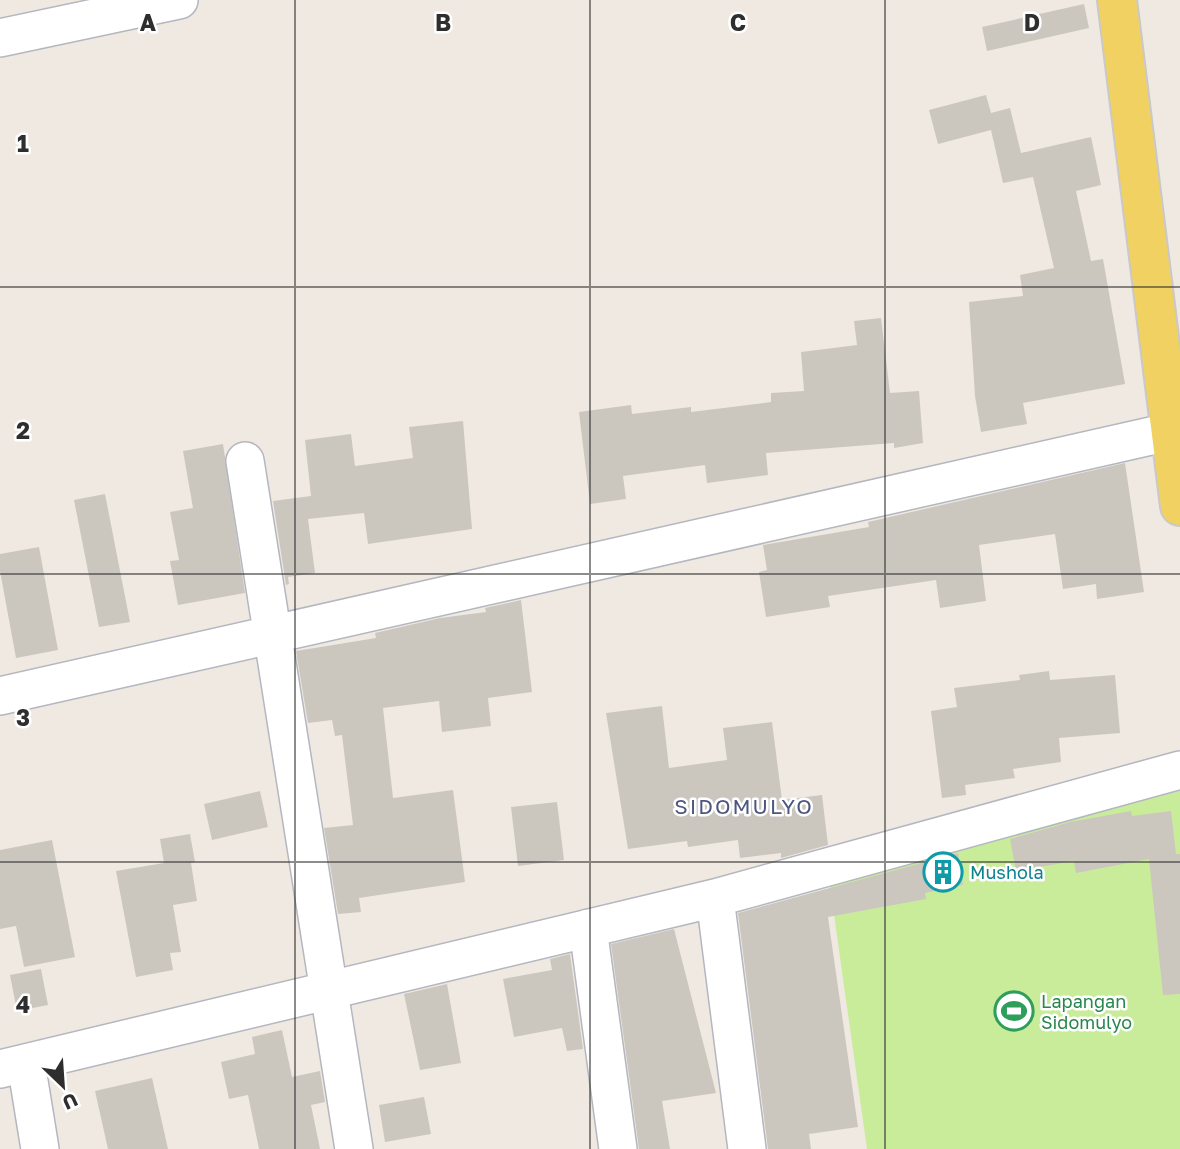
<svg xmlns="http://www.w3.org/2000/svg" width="1180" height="1149" viewBox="0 0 1180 1149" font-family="'Golos Text',sans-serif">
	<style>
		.pitch { fill: #c9ec9a }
		.building { fill: #cbc7bf }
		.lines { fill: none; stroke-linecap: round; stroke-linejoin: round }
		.minor-casing { stroke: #b4b7c1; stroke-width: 40 }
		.major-casing { stroke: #c9c9c9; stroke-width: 42 }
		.minor { stroke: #fff; stroke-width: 37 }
		.major { stroke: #f2d163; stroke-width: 38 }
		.grid { fill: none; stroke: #2e2e2e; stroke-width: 2; stroke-opacity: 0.55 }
		.labels { text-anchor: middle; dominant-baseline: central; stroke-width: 5; stroke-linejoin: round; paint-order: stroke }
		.culture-label { font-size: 18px; fill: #0d838f; stroke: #fff; text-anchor: start }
		.leisure-label { font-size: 18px; fill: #27864d; stroke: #fff; text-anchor: start }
		.quarter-label { font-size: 21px; letter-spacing: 2px; fill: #4d5680; stroke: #fff }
		.grid-label { font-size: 23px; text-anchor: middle; font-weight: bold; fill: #2e2e2e; stroke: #fff; stroke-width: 5; stroke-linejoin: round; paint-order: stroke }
	</style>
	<rect width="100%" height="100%" fill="#efe9e1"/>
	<path class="pitch" d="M 1180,781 L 1180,1149 L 867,1149 L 828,872 Z"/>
	<path class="building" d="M 1084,4 L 1089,28 L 987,51 L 982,27 Z
		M 986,95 L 991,113 L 1010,108 L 1021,153 L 1091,137 L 1101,185 L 1076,191 L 1091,261 L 1103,259 L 1125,384 L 1023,403 L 1027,424 L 981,432 L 975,396 L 969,302 L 1023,296 L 1020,275 L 1054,268 L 1033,177 L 1003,183 L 991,130 L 938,144 L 929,110 Z
		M 881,318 L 890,393 L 919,391 L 923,443 L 894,448 L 894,443 L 766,453 L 768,475 L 707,483 L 705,465 L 623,476 L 626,499 L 590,504 L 579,412 L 631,405 L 632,414 L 691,407 L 691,412 L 771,402 L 771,393 L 804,391 L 801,352 L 857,345 L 854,321 Z
		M 463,421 L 472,529 L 368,544 L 364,513 L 308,519 L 315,573 L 288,577 L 289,584 L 286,585 L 273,501 L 311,496 L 305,440 L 351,434 L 355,466 L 413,458 L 409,427 Z
		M 223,444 L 245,593 L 178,605 L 170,561 L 179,560 L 170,512 L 193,508 L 183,451 Z
		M 1125,463 L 1144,592 L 1097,599 L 1096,584 L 1063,589 L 1055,534 L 979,545 L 986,601 L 940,608 L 936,580 L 828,596 L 830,607 L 766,617 L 759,572 L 767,570 L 763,545 L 869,527 L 868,522 Z
		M 105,494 L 130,622 L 99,627 L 74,500 Z
		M 39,547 L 58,650 L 16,658 L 0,571 L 0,554 Z
		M 521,600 L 532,692 L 488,698 L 491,726 L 442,732 L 439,701 L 383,708 L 393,798 L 453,790 L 465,882 L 359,898 L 361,912 L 338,914 L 324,828 L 353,825 L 342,735 L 335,736 L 332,720 L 308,723 L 296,651 L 376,638 L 375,633 L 440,618 L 486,612 L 485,608 Z
		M 1049,671 L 1050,680 L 1115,675 L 1120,733 L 1059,738 L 1061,762 L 1013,769 L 1015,778 L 965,785 L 966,795 L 942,798 L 931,711 L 957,707 L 954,688 L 1020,680 L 1019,675 Z
		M 662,706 L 669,768 L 727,760 L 723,728 L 772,722 L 782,800 L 822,795 L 828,845 L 781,858 L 781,853 L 740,858 L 738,840 L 688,847 L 687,841 L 628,849 L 606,713 Z
		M 260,791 L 268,827 L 212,840 L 204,804 Z
		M 557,802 L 564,860 L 518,866 L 511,807 Z
		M 1131,811 L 1132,816 L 1171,811 L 1176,854 L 1180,854 L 1180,994 L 1163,995 L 1149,859 L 1076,873 L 1074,861 L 1016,871 L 1010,839 L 1070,822 Z
		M 190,834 L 195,862 L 191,863 L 197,901 L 173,905 L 181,952 L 170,953 L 173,970 L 136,977 L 116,871 L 164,863 L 160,839 Z
		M 52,840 L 75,957 L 24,967 L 16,926 L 0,929 L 0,850 Z
		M 958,853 L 963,885 L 925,893 L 926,899 L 828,917 L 858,1127 L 809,1134 L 811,1149 L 768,1149 L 738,913 Z
		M 674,929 L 716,1093 L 662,1101 L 670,1149 L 639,1149 L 611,944 Z
		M 570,954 L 583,1049 L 567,1051 L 562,1028 L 514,1037 L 503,979 L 552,970 L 550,959 Z
		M 41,969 L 48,1005 L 17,1011 L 10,975 Z
		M 447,984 L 461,1063 L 420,1070 L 404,994 Z
		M 282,1030 L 292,1077 L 320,1071 L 325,1102 L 311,1105 L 320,1149 L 259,1149 L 248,1095 L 229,1099 L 221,1062 L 255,1054 L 252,1037 Z
		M 152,1078 L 168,1149 L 108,1149 L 95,1091 Z
		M 424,1097 L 431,1134 L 385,1142 L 379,1105 Z"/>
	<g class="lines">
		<g class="minor-casing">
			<path id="minor" d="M 0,38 L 179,0
				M 245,461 L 354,1149
				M 0,696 L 1173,431
				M 715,898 L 747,1149
				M 588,928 L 618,1149
				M 26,1063 L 40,1149
				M 0,1069 L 715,898 L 1180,770"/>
		</g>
		<g class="major-casing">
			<path id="major" d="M 1117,0 L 1180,506"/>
		</g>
		<use href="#minor" class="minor"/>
		<use href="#major" class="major"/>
	</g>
	<path class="grid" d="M 295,0 L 295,1149M 590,0 L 590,1149M 885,0 L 885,1149M 0,287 L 1180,287M 0,574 L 1180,574M 0,862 L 1180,862"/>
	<defs>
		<g id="building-ring" transform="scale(2.0125)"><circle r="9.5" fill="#fff" stroke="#0f9aa8" stroke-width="1.5"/><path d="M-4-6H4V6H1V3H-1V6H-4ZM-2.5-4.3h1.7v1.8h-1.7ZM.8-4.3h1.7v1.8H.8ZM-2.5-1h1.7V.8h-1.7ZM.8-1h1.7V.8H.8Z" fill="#0f9aa8"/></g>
		<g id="stadium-ring" transform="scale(2.0125)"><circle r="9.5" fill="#fff" stroke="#2e9e5b" stroke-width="1.5"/><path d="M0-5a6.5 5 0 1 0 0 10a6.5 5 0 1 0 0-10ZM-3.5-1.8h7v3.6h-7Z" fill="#2e9e5b"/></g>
	</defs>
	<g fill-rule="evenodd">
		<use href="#building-ring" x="943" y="872"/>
		<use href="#stadium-ring" x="1014" y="1011"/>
	</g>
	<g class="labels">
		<g class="culture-label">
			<text x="970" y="872">Mushola</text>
		</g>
		<g class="leisure-label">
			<text x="1041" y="1001">Lapangan<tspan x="1041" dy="21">Sidomulyo</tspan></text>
		</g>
		<g class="quarter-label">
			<text x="744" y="806">SIDOMULYO</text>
		</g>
	</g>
	<g class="grid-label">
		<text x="148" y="31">A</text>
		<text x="443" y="31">B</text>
		<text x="738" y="31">C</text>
		<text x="1032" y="31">D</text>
		<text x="23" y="152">1</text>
		<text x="23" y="439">2</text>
		<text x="23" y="726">3</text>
		<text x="23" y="1013">4</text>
	</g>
	<g transform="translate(63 1086) rotate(155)" stroke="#ffffff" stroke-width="5" paint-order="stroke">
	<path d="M0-5L12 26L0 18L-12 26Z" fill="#2e2e2e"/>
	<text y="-10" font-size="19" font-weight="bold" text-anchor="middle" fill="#2e2e2e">U</text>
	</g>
</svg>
